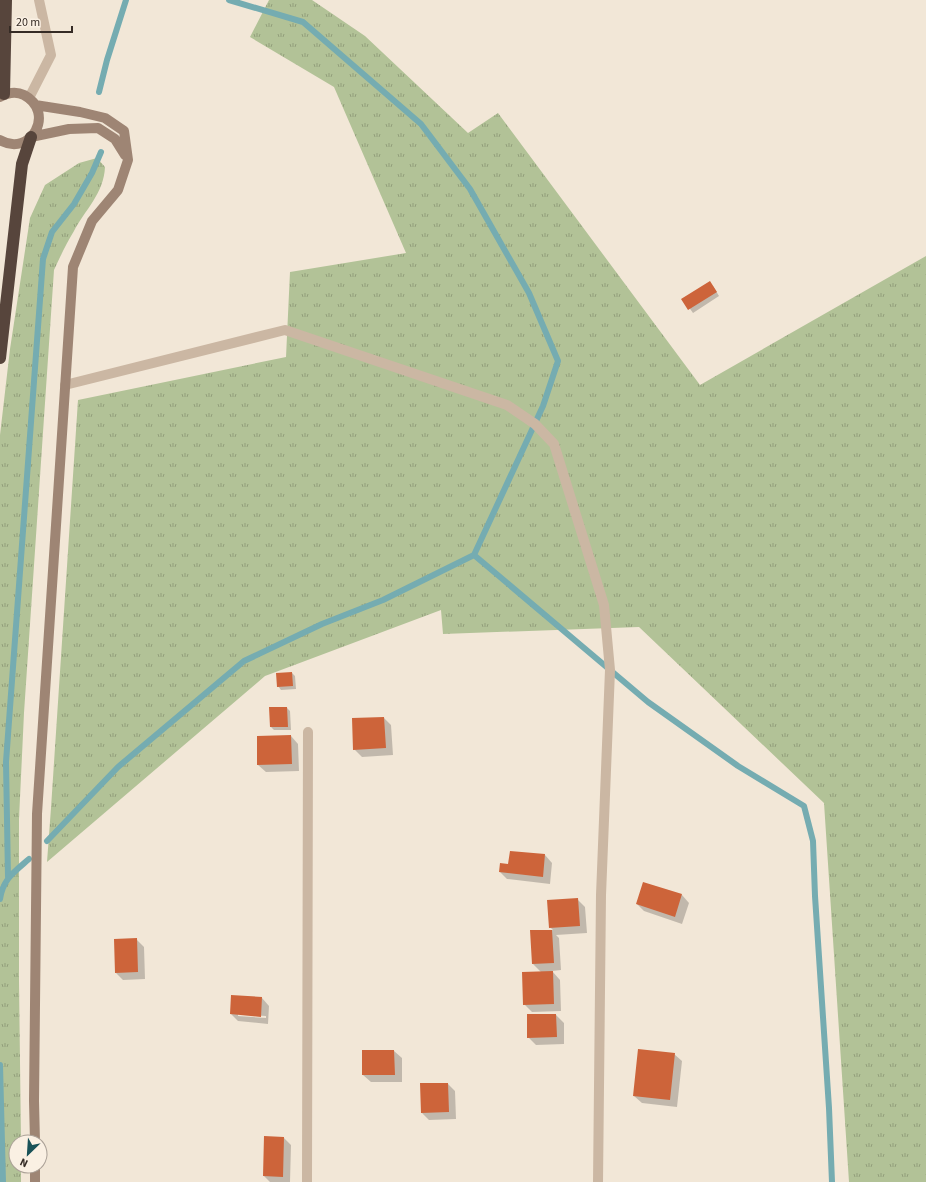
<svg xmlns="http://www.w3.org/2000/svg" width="926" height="1182" viewBox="0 0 926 1182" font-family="'Source Sans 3',sans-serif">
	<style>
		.grass { fill: url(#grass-tufts) }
		.shadow { fill: #0003; fill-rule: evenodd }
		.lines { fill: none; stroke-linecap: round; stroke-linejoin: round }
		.stream { stroke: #75acb1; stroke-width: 6 }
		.building { fill: #cd643a }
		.street { stroke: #cbb7a3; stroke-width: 10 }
		.secondary { stroke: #9e8574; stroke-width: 10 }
		.highway { stroke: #57453c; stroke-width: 12 }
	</style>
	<defs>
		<pattern id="grass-tufts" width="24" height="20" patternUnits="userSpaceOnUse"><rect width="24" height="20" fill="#b2c297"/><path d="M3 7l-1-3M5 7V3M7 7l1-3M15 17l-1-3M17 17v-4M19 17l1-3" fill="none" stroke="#929e7b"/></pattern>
	</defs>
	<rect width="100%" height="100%" fill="#f2e7d7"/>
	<path class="grass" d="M 269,0 L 312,0 L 365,36 L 468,133 L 498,113 L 700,385 L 926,256 L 926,1182 L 849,1182 L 824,803 L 639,627 L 443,634 L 441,610 L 265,676 L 47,862 L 51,808 L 78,400 L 286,357 L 290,272 L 406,253 L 334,87 L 250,37 Z
		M 97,158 L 105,167 C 104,193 85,210 74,231 C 66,244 60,257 54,270 L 24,713 L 19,819 L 19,981 L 21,1142 L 16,1142 L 16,1166 L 21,1166 L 21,1182 L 0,1182 L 0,435 L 10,349 L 30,218 L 45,185 L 79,163 Z"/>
	<path class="shadow" d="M 713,286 L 719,296 L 693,313 L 683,299 Z
		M 292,673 L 295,676 L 296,689 L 281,690 L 278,686 Z
		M 287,708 L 290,711 L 291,730 L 274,730 L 271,727 Z
		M 384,718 L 391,725 L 393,755 L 362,757 L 354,749 Z
		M 291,736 L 298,744 L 299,771 L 266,772 L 258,765 Z
		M 545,855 L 552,863 L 550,884 L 507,879 L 500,872 L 509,865 Z
		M 644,883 L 682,895 L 689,903 L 682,924 L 644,911 L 637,904 Z
		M 577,899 L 585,907 L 587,933 L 556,935 L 559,938 L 561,970 L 552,971 L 560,980 L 561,1011 L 532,1012 L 524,1004 L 542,973 L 533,964 L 531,931 L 553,930 L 550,927 Z
		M 136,939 L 144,947 L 145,979 L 123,980 L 116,973 Z
		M 262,998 L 269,1006 L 268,1024 L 238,1021 L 231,1014 ZM 238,1014 L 266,1016 L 266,1018 L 238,1016 Z
		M 528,1015 L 556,1015 L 564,1023 L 564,1044 L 536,1045 L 528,1037 Z
		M 363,1051 L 394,1051 L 402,1058 L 402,1082 L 371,1082 L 363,1075 Z
		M 674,1054 L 682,1061 L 677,1107 L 642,1103 L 634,1096 Z
		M 448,1084 L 455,1091 L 456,1119 L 429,1120 L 422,1113 Z
		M 284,1138 L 291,1145 L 290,1182 L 270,1182 L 264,1176 Z"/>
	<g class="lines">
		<path class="stream" d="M 99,92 L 107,60 L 126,0
			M 474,555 L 648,702 L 738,766 L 804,806 L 813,841 L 815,896 L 829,1108 L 832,1182
			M 47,841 L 118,767 L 244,661 L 322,624 L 383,600 L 474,555 L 543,406 L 558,361 L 529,293 L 470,189 L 421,124 L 303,22 L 229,0
			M 8,877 L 6,762 L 43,259 L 52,232 L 74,204 L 92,173 L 101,152
			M 0,899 C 3,879 14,872 29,859
			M 0,1065 L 3,1182"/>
	</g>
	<path class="building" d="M 710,281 L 717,292 L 688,310 L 681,299 Z
		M 292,672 L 293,686 L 277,687 L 276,673 Z
		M 269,707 L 287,707 L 288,727 L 270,727 Z
		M 384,717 L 386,748 L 353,750 L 352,718 Z
		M 291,735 L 292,764 L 257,765 L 257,736 Z
		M 510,851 L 545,854 L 543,877 L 499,872 L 500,863 L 508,864 Z
		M 643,882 L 682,894 L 675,917 L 636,904 Z
		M 578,898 L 580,926 L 549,928 L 547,900 Z
		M 530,930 L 552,930 L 554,963 L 532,964 Z
		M 137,938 L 138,972 L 115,973 L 114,939 Z
		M 553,971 L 554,1004 L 523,1005 L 522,972 Z
		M 231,995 L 262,997 L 261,1017 L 230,1014 Z
		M 527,1014 L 556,1014 L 557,1037 L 527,1038 Z
		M 638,1049 L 675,1053 L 670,1100 L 633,1096 Z
		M 362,1050 L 394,1050 L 395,1075 L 362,1075 Z
		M 420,1083 L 448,1083 L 449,1112 L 421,1113 Z
		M 264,1136 L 284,1137 L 283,1177 L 263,1176 Z"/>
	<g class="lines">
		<path class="street" d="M 29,98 L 51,55 L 39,0
			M 65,385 L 285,330 L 507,405 L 535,424 L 554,444 L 604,605 L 610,670 L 601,895 L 598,1182
			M 307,1182 L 308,732"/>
		<path class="secondary" d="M 0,97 C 7,93 16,91 24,95 C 56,112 31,158 0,140
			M 31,137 L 69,129 L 98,128 L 115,139 L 125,155
			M 35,1142 L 34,1101 L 37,814 L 73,267 L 92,221 L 118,190 L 128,160 L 124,131 L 105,118 L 80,112 L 35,105
			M 35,1166 L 35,1182"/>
		<path class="highway" d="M 4,94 L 6,0
			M 0,358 L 22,164 L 31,137"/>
	</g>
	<g transform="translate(28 1154) rotate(205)"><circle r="19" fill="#faf0e3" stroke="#aba197"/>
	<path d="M0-3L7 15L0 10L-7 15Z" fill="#195258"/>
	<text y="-6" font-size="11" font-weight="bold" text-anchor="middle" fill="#352b25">N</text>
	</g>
	<path d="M10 26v6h62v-6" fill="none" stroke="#352b25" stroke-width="2"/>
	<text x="16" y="26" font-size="12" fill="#352b25" stroke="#faf0e3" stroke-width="3" paint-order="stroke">20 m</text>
</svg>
